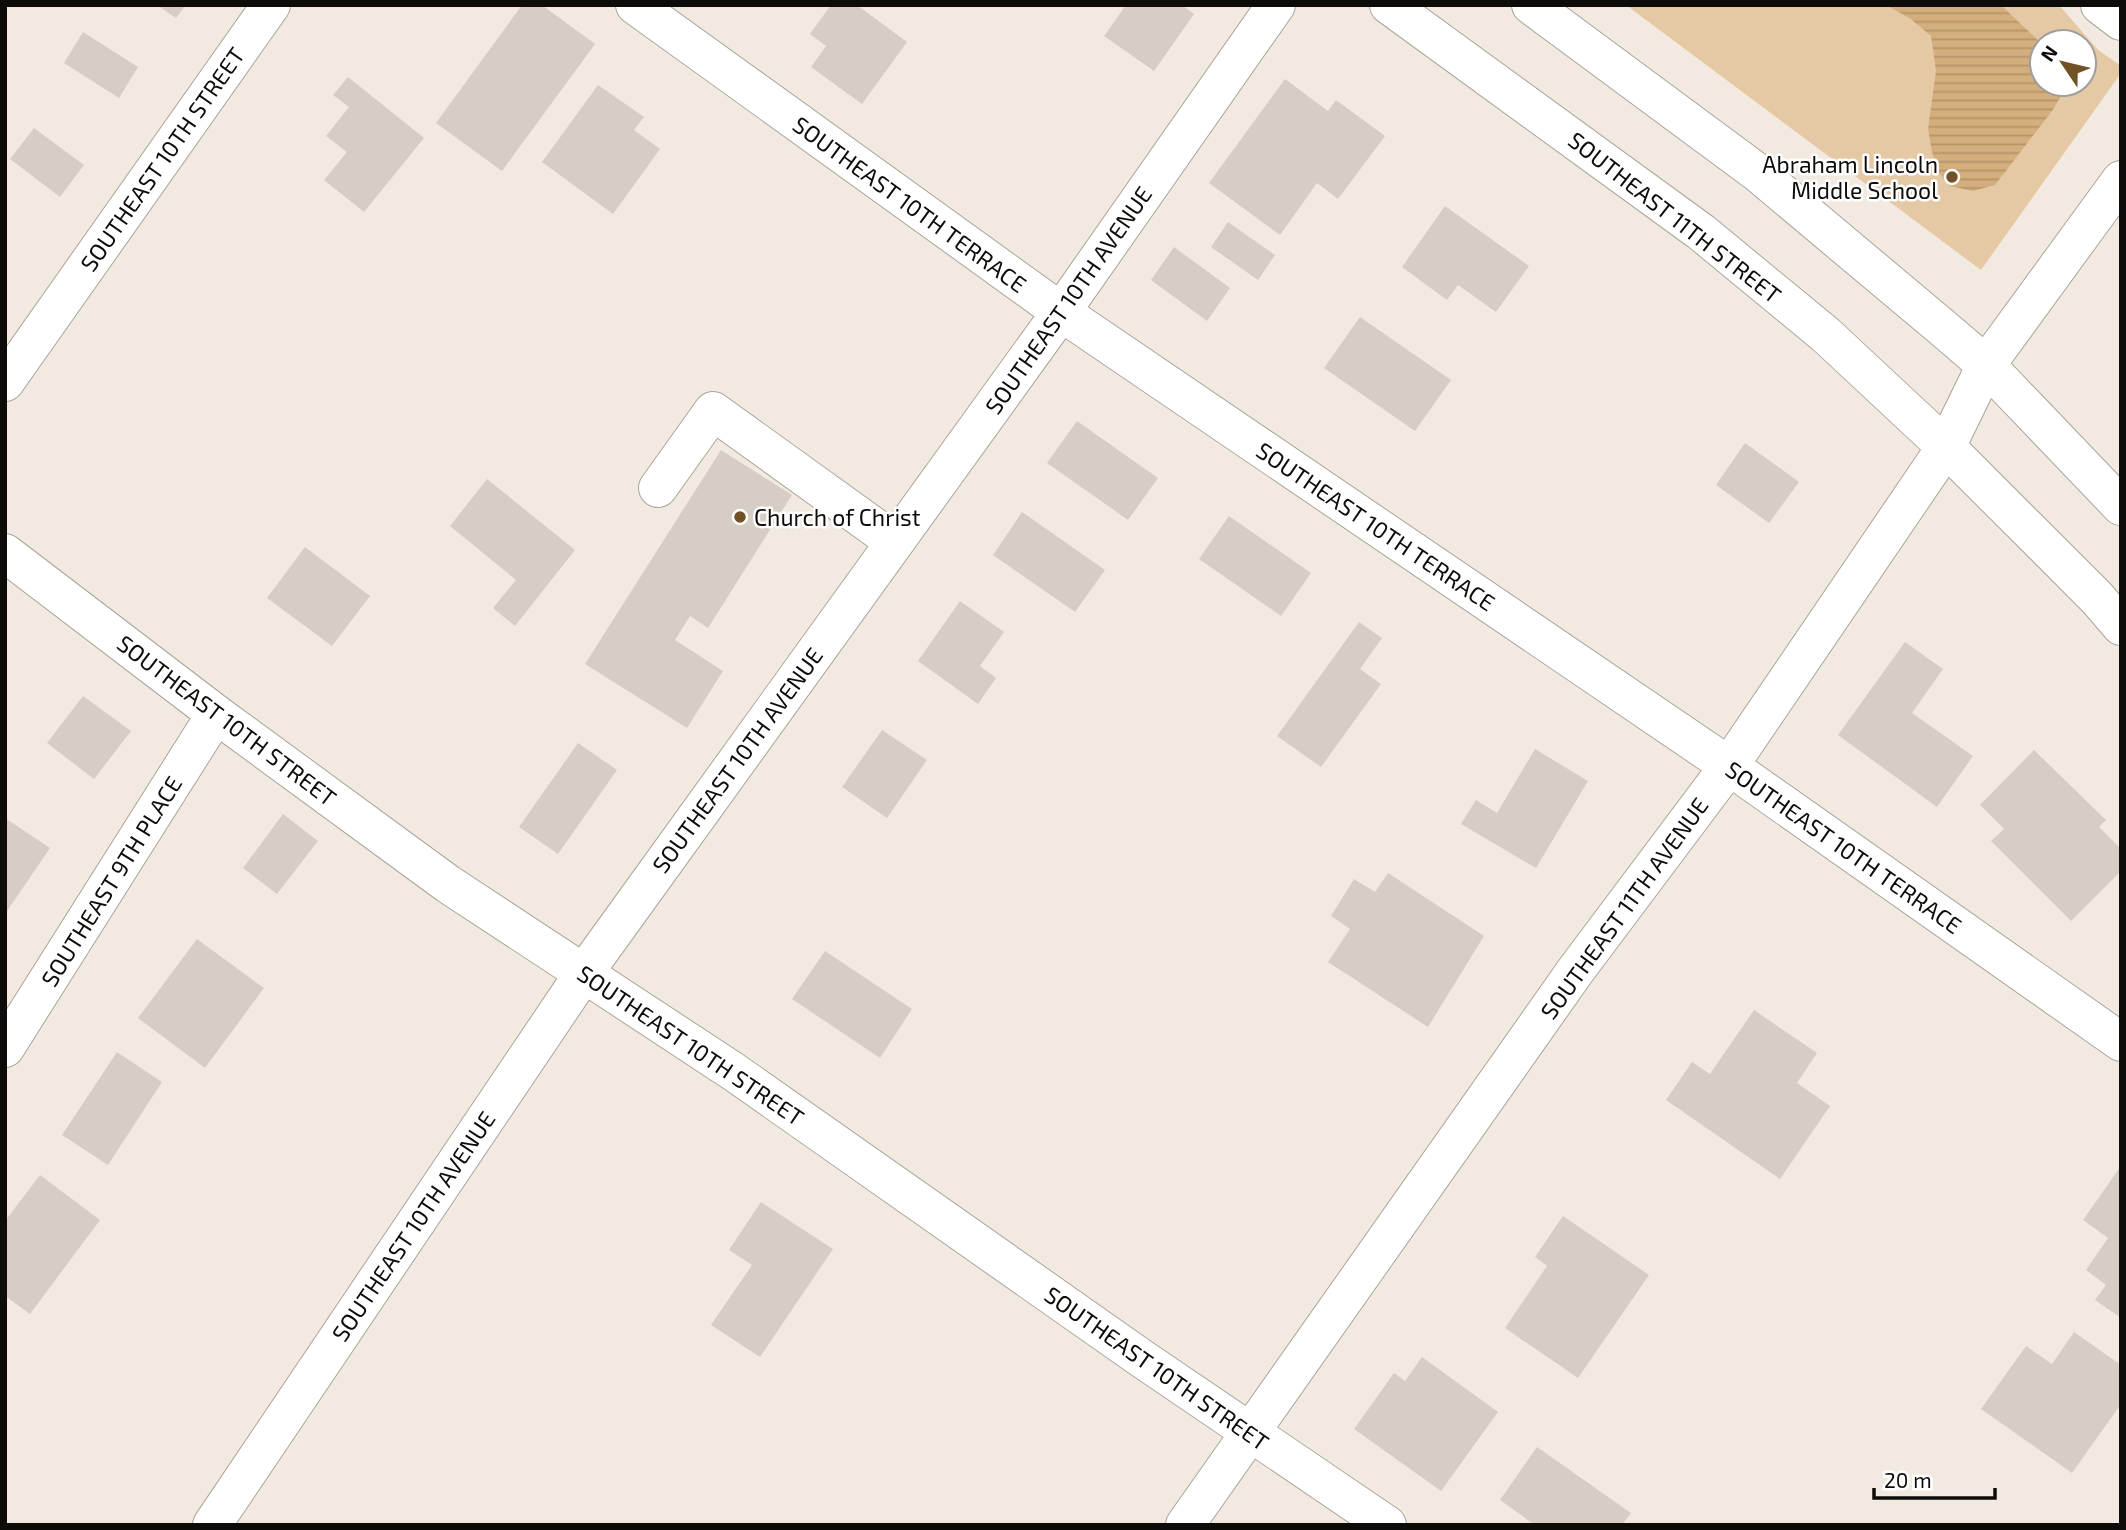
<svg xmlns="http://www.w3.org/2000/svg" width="2126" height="1530" viewBox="0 0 2126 1530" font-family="'Exo 2',sans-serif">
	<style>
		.green { fill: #e5c9a5; fill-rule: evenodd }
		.water { fill: url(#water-rules) }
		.building { fill: #d6cec5 }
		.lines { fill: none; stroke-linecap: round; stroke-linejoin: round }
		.minor-casing { stroke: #aba49a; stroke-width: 40 }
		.highway-casing { stroke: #aba49a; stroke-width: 40 }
		.minor { stroke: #fff; stroke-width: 38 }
		.highway { stroke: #fff; stroke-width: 38 }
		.poi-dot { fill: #705226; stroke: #fff; stroke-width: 2.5 }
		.labels { text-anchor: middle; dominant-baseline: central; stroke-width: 5; stroke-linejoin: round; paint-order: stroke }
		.street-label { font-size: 23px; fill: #0e0c09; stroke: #fff }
		.poi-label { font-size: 23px; fill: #0e0c09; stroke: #fff; text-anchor: end }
	</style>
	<defs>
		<pattern id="water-rules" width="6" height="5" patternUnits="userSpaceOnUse" patternTransform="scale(1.75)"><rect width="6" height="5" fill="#d4ae7c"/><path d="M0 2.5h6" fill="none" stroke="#b5946a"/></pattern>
	</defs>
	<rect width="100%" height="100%" fill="#f2eae0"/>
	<path class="green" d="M 1626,5 L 2059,5 L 2098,50 L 2121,66 L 2121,73 L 1981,270 ZM 2042,42 L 2084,42 L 2084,84 L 2042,84 Z"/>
	<path class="water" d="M 1886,5 L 2001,5 L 2042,44 L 2042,84 L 2063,84 L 2064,91 L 2052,111 L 1995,185 L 1973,191 L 1950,186 L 1939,173 L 1932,152 L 1928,129 L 1936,71 L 1931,36 L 1911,19 Z"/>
	<path class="building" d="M 157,5 L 186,5 L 176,18 Z
		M 522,5 L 542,5 L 595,44 L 502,171 L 436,123 Z
		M 831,5 L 857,5 L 907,42 L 862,104 L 811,67 L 826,46 L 810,34 Z
		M 1126,5 L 1182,5 L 1194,14 L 1154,71 L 1104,36 Z
		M 83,32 L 138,67 L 119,98 L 64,63 Z
		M 348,77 L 424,138 L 364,212 L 324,180 L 347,152 L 326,136 L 349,107 L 333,95 Z
		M 1285,79 L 1328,111 L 1336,100 L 1385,136 L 1338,199 L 1317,183 L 1280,235 L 1209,183 Z
		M 598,85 L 644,117 L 634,130 L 660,149 L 613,214 L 542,162 Z
		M 34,128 L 84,165 L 60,197 L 10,159 Z
		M 1445,206 L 1529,266 L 1496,312 L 1458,285 L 1447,300 L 1402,267 Z
		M 1228,222 L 1275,255 L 1258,280 L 1211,247 Z
		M 1174,247 L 1230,288 L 1207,321 L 1151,280 Z
		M 1360,317 L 1451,380 L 1415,431 L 1324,368 Z
		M 1077,421 L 1158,478 L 1128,520 L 1047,463 Z
		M 1745,443 L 1799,482 L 1769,523 L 1716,485 Z
		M 721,450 L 792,495 L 708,628 L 690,616 L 675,640 L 723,671 L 687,728 L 585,664 Z
		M 487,479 L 575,550 L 515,626 L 493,608 L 516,580 L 450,526 Z
		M 1022,512 L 1105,570 L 1075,612 L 993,555 Z
		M 1229,516 L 1311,573 L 1281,616 L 1199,559 Z
		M 305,547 L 370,596 L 332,646 L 267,598 Z
		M 960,601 L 1004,632 L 980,666 L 996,678 L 978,704 L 918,661 Z
		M 1359,622 L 1382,638 L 1360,669 L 1381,684 L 1321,767 L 1277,736 Z
		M 1905,642 L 1943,669 L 1912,713 L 1973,756 L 1937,807 L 1838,735 Z
		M 83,696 L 131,731 L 94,779 L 47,743 Z
		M 882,730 L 927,760 L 887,818 L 842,787 Z
		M 578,743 L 617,770 L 558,854 L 519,827 Z
		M 1535,749 L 1588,781 L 1536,868 L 1461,824 L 1476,800 L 1497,813 Z
		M 2034,750 L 2106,820 L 2099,827 L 2121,849 L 2121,871 L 2071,921 L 1991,841 L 2004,829 L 1980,805 Z
		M 283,814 L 318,841 L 277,894 L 243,868 Z
		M 5,818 L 50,848 L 5,914 Z
		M 1388,873 L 1484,936 L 1428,1027 L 1328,962 L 1350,929 L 1331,916 L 1354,879 L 1375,892 Z
		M 197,939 L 264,988 L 205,1068 L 138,1018 Z
		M 825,951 L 912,1009 L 880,1058 L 792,999 Z
		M 1754,1010 L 1817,1053 L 1797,1083 L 1830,1106 L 1780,1179 L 1666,1100 L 1692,1062 L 1710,1074 Z
		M 117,1052 L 162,1082 L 108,1165 L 62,1135 Z
		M 2121,1166 L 2121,1318 L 2095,1300 L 2106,1285 L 2086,1270 L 2108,1238 L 2083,1220 Z
		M 40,1175 L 100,1220 L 30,1314 L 5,1296 L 5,1221 Z
		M 761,1202 L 833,1249 L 760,1357 L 711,1325 L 752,1265 L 729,1250 Z
		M 1563,1216 L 1649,1275 L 1578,1378 L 1505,1328 L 1547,1266 L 1535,1257 Z
		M 2074,1332 L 2121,1365 L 2121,1404 L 2072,1473 L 1981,1409 L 2026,1346 L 2052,1364 Z
		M 1422,1357 L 1498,1412 L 1441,1491 L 1354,1429 L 1394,1373 L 1405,1381 Z
		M 1537,1447 L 1631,1513 L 1622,1525 L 1535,1525 L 1500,1500 Z"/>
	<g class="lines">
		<g class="minor-casing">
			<path id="minor" d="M 635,5 L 1061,312 L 1729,766 L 2121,1042
				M 2100,5 L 2121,21
				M 5,382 L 271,5
				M 658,488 L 713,411 L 895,542
				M 5,553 L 216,714 L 448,884 L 734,1072 L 1141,1358 L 1387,1525
				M 5,1048 L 216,714
				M 212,1525 L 584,973 L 1061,312 L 1276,5
				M 1185,1525 L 1576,970 L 1729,766 L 1946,447 L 1986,365 L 2121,180"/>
		</g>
		<g class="highway-casing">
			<path id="highway" d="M 1389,5 L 1701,232 L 1826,335 L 1946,447 L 2097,598 L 2121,626
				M 1531,5 L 1758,173 L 1944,329 L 1986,365 L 2121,506"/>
		</g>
		<use href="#minor" class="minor"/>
		<use href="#highway" class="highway"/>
	</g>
	<g class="poi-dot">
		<circle cx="1952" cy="177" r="7"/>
		<circle cx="740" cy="517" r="7"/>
	</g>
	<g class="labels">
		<g class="street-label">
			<text transform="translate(162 159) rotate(-55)">SOUTHEAST 10TH STREET</text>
			<text transform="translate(910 204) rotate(36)">SOUTHEAST 10TH TERRACE</text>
			<text transform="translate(1675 217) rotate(38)">SOUTHEAST 11TH STREET</text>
			<text transform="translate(1068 300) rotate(-55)">SOUTHEAST 10TH AVENUE</text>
			<text transform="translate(1376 526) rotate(34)">SOUTHEAST 10TH TERRACE</text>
			<text transform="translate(227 720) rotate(37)">SOUTHEAST 10TH STREET</text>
			<text transform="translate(737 760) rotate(-54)">SOUTHEAST 10TH AVENUE</text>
			<text transform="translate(1844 847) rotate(35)">SOUTHEAST 10TH TERRACE</text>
			<text transform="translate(111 881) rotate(-58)">SOUTHEAST 9TH PLACE</text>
			<text transform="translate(1624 908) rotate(-54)">SOUTHEAST 11TH AVENUE</text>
			<text transform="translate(691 1045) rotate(34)">SOUTHEAST 10TH STREET</text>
			<text transform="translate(413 1226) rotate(-56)">SOUTHEAST 10TH AVENUE</text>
			<text transform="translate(1157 1368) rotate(35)">SOUTHEAST 10TH STREET</text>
		</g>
		<g class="poi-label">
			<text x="1938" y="164">Abraham Lincoln<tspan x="1938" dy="26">Middle School</tspan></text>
			<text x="754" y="517" text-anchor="start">Church of Christ</text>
		</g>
	</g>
	<rect width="2126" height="1530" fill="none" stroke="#0e0c09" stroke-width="14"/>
	<g transform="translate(2063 63) rotate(305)"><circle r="33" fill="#ffffff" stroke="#9f9e9d" stroke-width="2"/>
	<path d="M0-5L12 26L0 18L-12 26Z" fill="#705226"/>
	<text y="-10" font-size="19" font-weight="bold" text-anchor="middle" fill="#0e0c09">N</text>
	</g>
	<path d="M1874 1488v10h121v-10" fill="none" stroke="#0e0c09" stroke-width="3.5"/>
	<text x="1884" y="1488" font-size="21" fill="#0e0c09" stroke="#ffffff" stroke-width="5" paint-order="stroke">20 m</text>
</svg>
